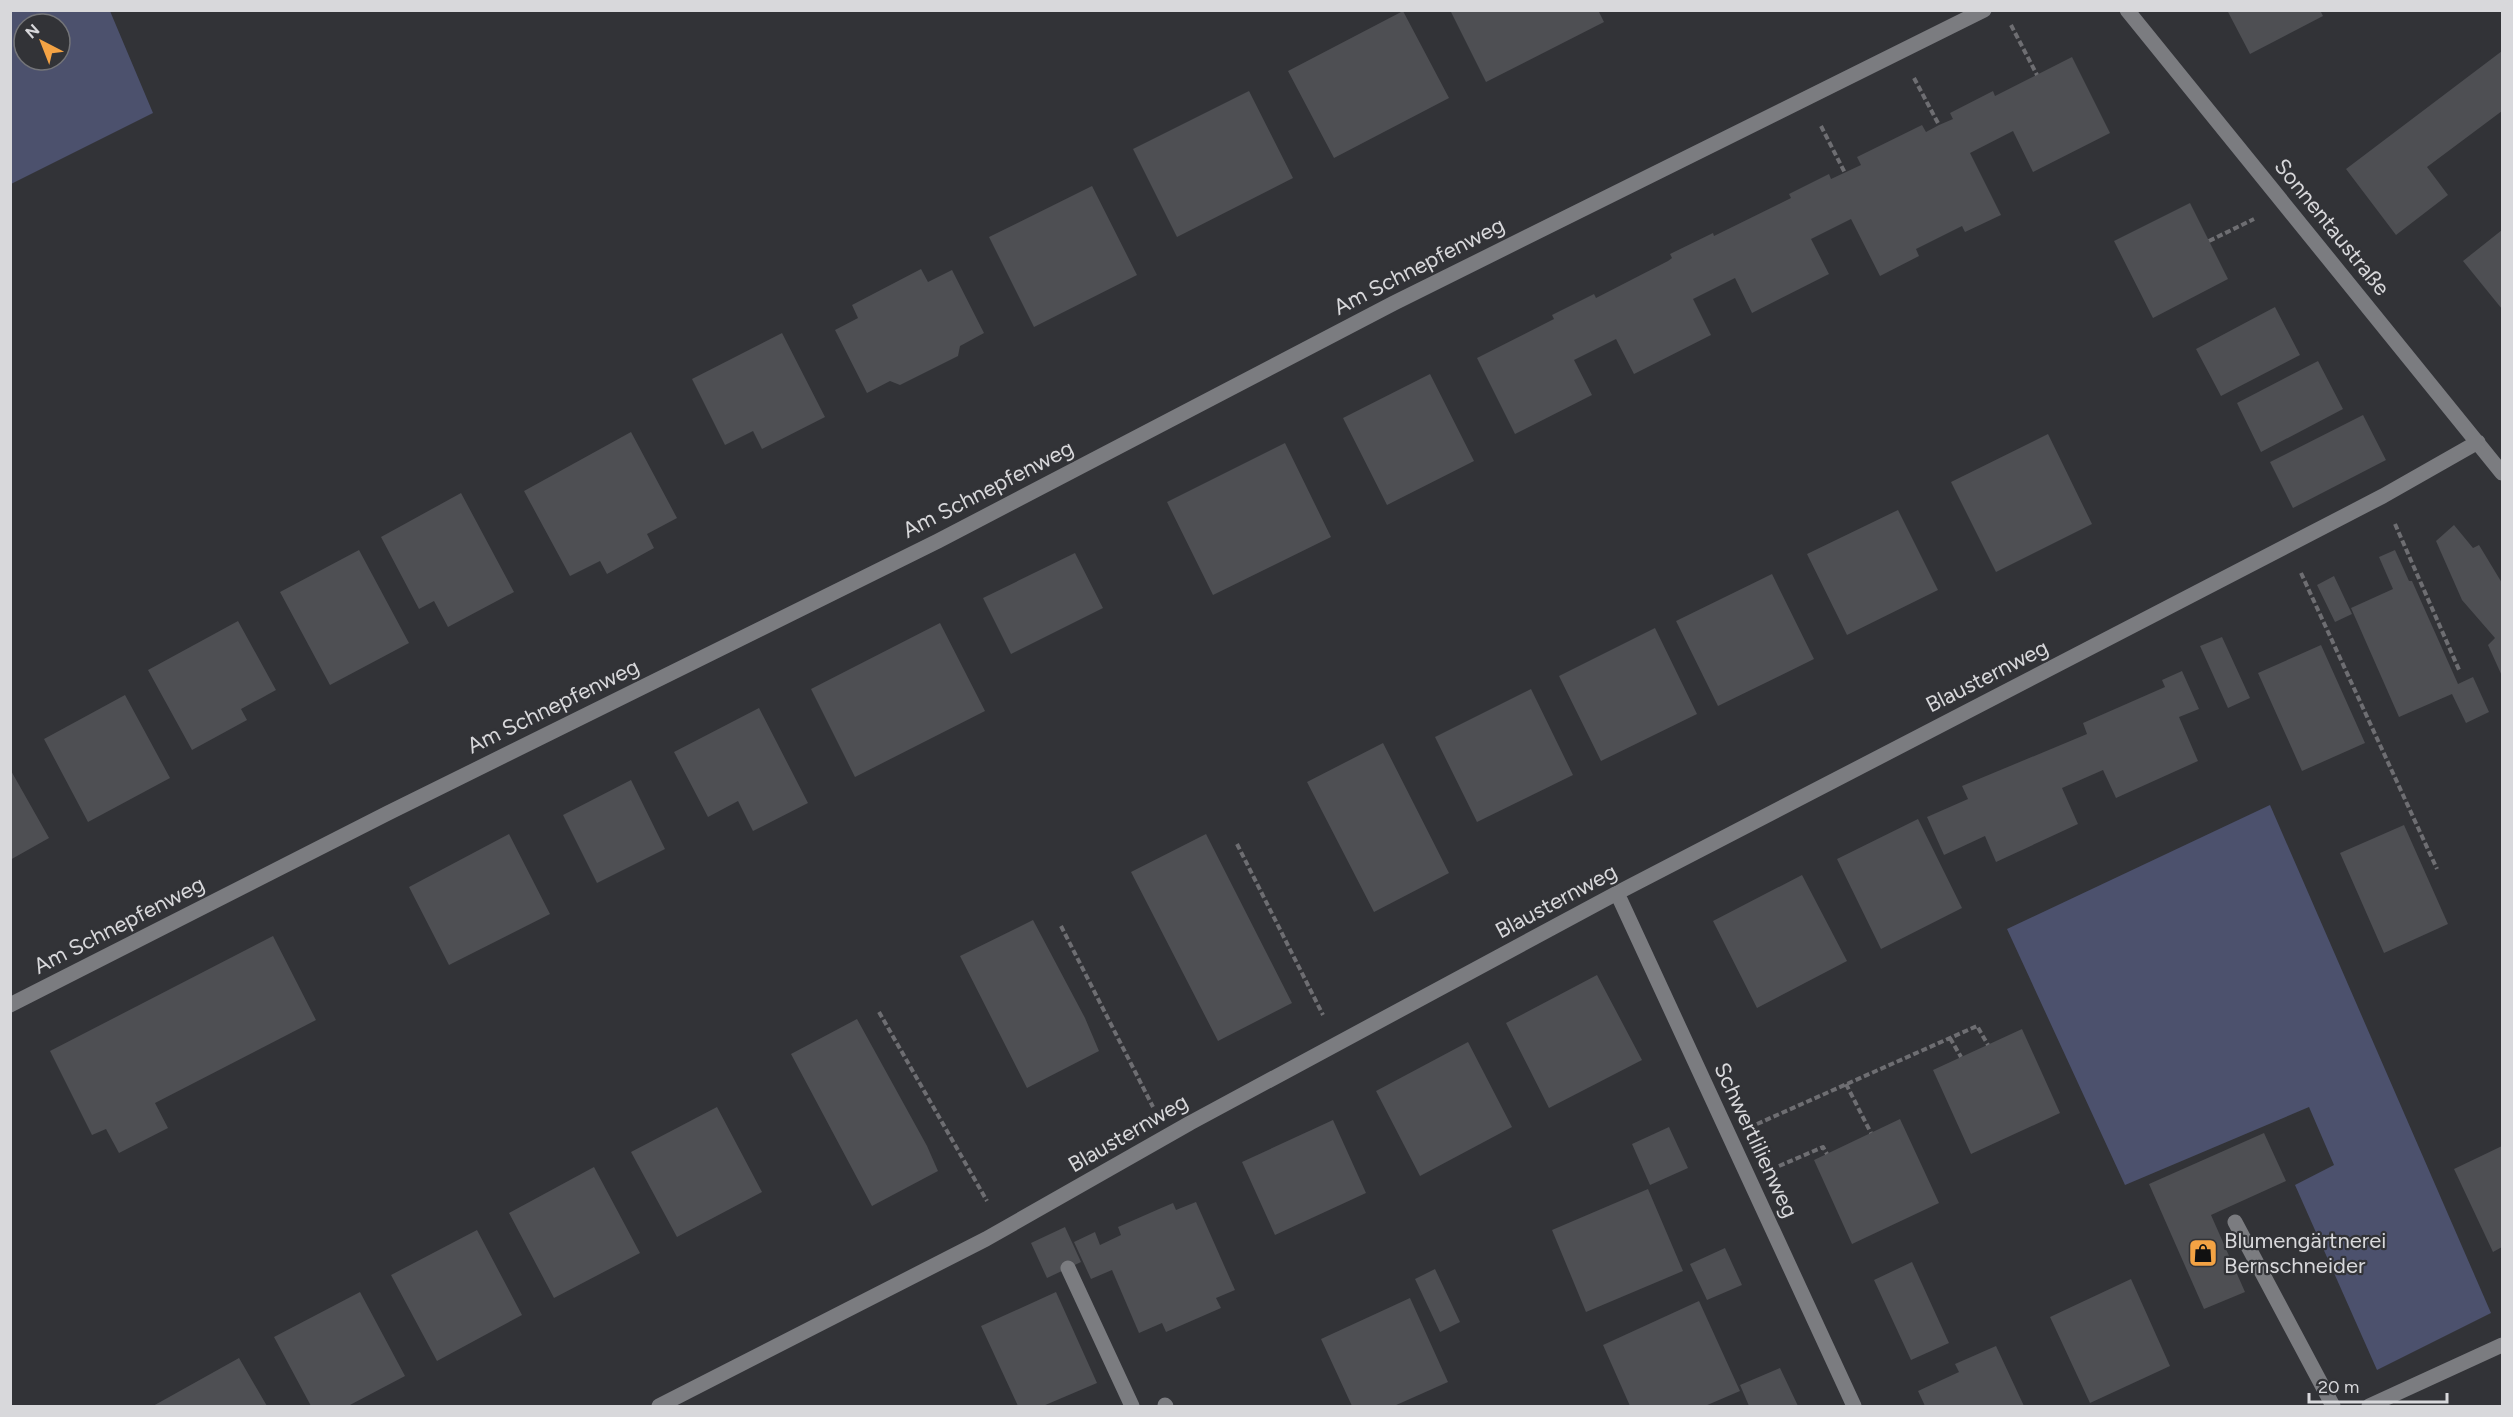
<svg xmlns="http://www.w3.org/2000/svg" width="2513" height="1417" viewBox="0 0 2513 1417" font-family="Figtree,sans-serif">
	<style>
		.green { fill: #4c516d; fill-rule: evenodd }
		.building { fill: #4e4f53 }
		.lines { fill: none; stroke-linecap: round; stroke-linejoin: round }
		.path { stroke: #6e6e72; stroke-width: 4; stroke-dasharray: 6 3; stroke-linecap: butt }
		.service { stroke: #7b7c80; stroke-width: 15 }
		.minor { stroke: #7b7c80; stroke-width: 15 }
		.labels { text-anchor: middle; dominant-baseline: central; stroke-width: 4.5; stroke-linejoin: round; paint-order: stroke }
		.street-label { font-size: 22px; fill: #d8d8db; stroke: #323337 }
		.poi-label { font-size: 22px; fill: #d8d8db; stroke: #323337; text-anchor: start }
	</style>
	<rect width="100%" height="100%" fill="#323337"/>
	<path class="green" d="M 11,10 L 110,11 L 153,113 L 11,184 ZM 24,24 L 60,24 L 60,60 L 24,60 Z
		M 2270,805 L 2491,1313 L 2377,1370 L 2295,1185 L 2334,1165 L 2309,1107 L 2125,1185 L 2007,929 Z"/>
	<path class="building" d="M 1450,10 L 1598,10 L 1604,22 L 1486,82 Z
		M 2227,10 L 2320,10 L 2323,16 L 2250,54 Z
		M 1403,11 L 1449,98 L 1334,158 L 1288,71 Z
		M 2502,51 L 2502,111 L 2427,167 L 2448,195 L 2396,235 L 2346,169 Z
		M 2072,57 L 2110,133 L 2033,172 L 2013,131 L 1970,153 L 2001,215 L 1965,232 L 1962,226 L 1916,249 L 1919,256 L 1880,276 L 1851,219 L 1811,239 L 1829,274 L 1752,313 L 1735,278 L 1693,299 L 1711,335 L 1634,374 L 1616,339 L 1574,360 L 1592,395 L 1515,434 L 1477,358 L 1550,321 L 1554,319 L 1552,315 L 1594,294 L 1596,298 L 1668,261 L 1672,258 L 1670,254 L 1713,233 L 1714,236 L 1791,198 L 1789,194 L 1829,174 L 1831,179 L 1861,165 L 1857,157 L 1922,125 L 1926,132 L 1939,125 L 1953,119 L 1950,113 L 1993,91 L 1995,96 Z
		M 1249,91 L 1293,178 L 1177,237 L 1133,149 Z
		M 1092,186 L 1137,275 L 1034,327 L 989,237 Z
		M 2190,203 L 2228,279 L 2153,318 L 2114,241 Z
		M 2502,230 L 2502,309 L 2463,261 Z
		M 921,269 L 928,282 L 952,270 L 984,333 L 960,346 L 958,356 L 900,385 L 890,381 L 867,393 L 835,330 L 858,318 L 852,305 Z
		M 2275,307 L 2300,355 L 2221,396 L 2196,349 Z
		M 782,333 L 825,417 L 762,449 L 753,431 L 725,445 L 692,379 Z
		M 2318,361 L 2343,409 L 2261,452 L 2237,403 Z
		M 1430,374 L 1474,461 L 1387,505 L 1343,418 Z
		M 2363,415 L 2386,460 L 2293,508 L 2270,462 Z
		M 631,432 L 677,518 L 647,534 L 654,548 L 607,574 L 600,561 L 570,576 L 524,491 Z
		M 2048,434 L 2092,524 L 1996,572 L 1951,482 Z
		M 1285,443 L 1331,537 L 1213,595 L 1167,502 Z
		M 461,493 L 514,592 L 448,627 L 434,601 L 419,609 L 381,537 Z
		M 1898,510 L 1938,590 L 1847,635 L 1807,554 Z
		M 2454,525 L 2473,548 L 2479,545 L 2502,583 L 2502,676 L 2488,645 L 2495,638 L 2462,600 L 2436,541 Z
		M 359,550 L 409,643 L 330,685 L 280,592 Z
		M 2395,550 L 2409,581 L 2412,581 L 2458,684 L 2473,677 L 2489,712 L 2466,723 L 2452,694 L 2399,717 L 2351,608 L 2393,589 L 2379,557 Z
		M 1075,553 L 1103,608 L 1011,654 L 983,598 Z
		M 1772,574 L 1814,659 L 1718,706 L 1676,621 Z
		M 2334,576 L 2352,614 L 2335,622 L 2317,585 Z
		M 238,621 L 276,690 L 241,709 L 247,720 L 192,750 L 148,670 Z
		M 940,623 L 985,711 L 855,777 L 811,689 Z
		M 1655,628 L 1697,714 L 1601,761 L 1559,676 Z
		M 2222,637 L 2250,698 L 2228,708 L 2200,646 Z
		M 2321,645 L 2365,743 L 2302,771 L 2258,673 Z
		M 2182,671 L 2199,709 L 2179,717 L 2198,761 L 2116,798 L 2103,770 L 2062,788 L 2078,824 L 1996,862 L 1985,836 L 1944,855 L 1927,817 L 1968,799 L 1962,786 L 2087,734 L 2083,723 L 2165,687 L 2162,680 Z
		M 1531,689 L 1573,775 L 1477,822 L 1435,737 Z
		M 125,695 L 170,778 L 88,822 L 44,739 Z
		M 759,708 L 808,803 L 753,831 L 738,801 L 708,817 L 674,752 Z
		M 1383,743 L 1449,873 L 1374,912 L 1307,782 Z
		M 10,769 L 49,838 L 10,860 Z
		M 631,780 L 665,849 L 597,883 L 563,815 Z
		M 1918,819 L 1962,908 L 1881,949 L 1837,859 Z
		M 2404,825 L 2448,924 L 2384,953 L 2340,853 Z
		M 509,834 L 550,914 L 449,965 L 409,887 Z
		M 1206,834 L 1292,1003 L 1218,1041 L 1131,872 Z
		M 1802,875 L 1847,961 L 1757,1008 L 1713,921 Z
		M 1033,920 L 1085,1018 L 1099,1051 L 1027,1088 L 960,956 Z
		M 273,936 L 316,1020 L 155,1103 L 168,1128 L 119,1153 L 106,1129 L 92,1135 L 50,1051 Z
		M 1597,975 L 1642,1060 L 1549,1108 L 1506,1023 Z
		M 857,1019 L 927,1146 L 938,1171 L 872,1206 L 791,1054 Z
		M 2022,1029 L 2060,1113 L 1971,1154 L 1933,1070 Z
		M 1468,1042 L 1512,1127 L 1420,1176 L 1376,1091 Z
		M 717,1107 L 762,1192 L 677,1237 L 631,1152 Z
		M 1900,1119 L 1939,1203 L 1852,1244 L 1814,1160 Z
		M 1333,1120 L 1366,1193 L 1275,1235 L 1242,1162 Z
		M 1669,1127 L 1688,1168 L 1650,1185 L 1632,1144 Z
		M 2264,1133 L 2286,1181 L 2211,1215 L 2245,1292 L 2204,1309 L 2149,1184 Z
		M 2502,1146 L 2502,1247 L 2493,1252 L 2454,1169 Z
		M 594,1167 L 640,1253 L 554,1298 L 509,1213 Z
		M 1648,1189 L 1683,1271 L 1586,1312 L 1552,1230 Z
		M 1196,1202 L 1235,1290 L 1216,1298 L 1221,1308 L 1166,1332 L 1162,1323 L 1139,1333 L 1112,1270 L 1091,1279 L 1074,1242 L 1095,1232 L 1100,1245 L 1121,1235 L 1118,1227 L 1159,1209 L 1173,1203 L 1176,1210 Z
		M 1065,1227 L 1081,1262 L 1047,1278 L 1031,1243 Z
		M 477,1230 L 522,1315 L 437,1361 L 391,1275 Z
		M 1725,1248 L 1742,1285 L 1707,1300 L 1690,1264 Z
		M 1912,1262 L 1949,1343 L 1911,1360 L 1874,1280 Z
		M 1435,1269 L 1460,1322 L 1440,1332 L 1415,1279 Z
		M 2131,1279 L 2170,1366 L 2090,1403 L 2050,1317 Z
		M 360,1292 L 405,1376 L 348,1406 L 311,1406 L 274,1337 Z
		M 1056,1292 L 1097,1383 L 1043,1406 L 1018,1406 L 981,1326 Z
		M 1410,1298 L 1448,1382 L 1394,1406 L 1352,1406 L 1321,1339 Z
		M 1699,1301 L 1740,1391 L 1705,1406 L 1630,1406 L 1603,1345 Z
		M 1996,1346 L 2024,1406 L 1925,1406 L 1918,1391 L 1959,1372 L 1955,1364 Z
		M 239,1358 L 267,1406 L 153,1406 Z
		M 1780,1368 L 1798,1406 L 1749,1406 L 1740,1385 Z"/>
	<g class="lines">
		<path class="path" d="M 2011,25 L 2037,75
			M 1914,78 L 1939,125
			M 1821,126 L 1845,173
			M 2209,241 L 2254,219
			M 2395,524 L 2460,672
			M 2301,573 L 2437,869
			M 1237,844 L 1323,1015
			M 1061,926 L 1153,1107
			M 879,1012 L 987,1201
			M 1950,1038 L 1961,1057
			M 1846,1084 L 1871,1133
			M 1757,1124 L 1977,1026 L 1988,1045
			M 1779,1166 L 1823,1147 L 1827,1154"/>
		<path class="service" d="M 2235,1222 L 2333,1406
			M 1068,1268 L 1132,1406
			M 1165,1405 L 1166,1406"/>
		<path class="minor" d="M 2127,10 L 2502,473
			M 1617,893 L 1854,1406
			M 10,1005 L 388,813 L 938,541 L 1394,303 L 1984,10
			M 659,1406 L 986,1239 L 1190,1123 L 1617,893 L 2383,496 L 2478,442
			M 2369,1406 L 2502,1345"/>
	</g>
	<defs>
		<g id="shop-square" transform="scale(1.5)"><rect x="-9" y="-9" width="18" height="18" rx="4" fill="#f4a344" stroke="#323337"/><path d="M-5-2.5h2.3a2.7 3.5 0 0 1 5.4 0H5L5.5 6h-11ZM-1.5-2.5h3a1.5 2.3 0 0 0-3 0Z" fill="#111"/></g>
	</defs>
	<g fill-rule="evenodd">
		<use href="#shop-square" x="2203" y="1253"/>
	</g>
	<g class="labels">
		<g class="street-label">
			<text transform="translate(2332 227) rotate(51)">Sonnentaustraße</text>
			<text transform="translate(1419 266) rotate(-27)">Am Schnepfenweg</text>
			<text transform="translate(988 489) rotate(-27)">Am Schnepfenweg</text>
			<text transform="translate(1987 676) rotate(-27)">Blausternweg</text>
			<text transform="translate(553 706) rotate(-26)">Am Schnepfenweg</text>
			<text transform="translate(1556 901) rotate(-28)">Blausternweg</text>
			<text transform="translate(119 925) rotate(-27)">Am Schnepfenweg</text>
			<text transform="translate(1128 1133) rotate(-30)">Blausternweg</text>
			<text transform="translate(1756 1140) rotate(65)">Schwertlilienweg</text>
		</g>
		<g class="poi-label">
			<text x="2224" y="1240">Blumengärtnerei<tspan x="2224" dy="25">Bernschneider</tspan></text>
		</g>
	</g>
	<rect width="2513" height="1417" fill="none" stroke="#d8d8db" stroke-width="24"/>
	<g transform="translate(42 42) rotate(318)"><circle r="28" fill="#323337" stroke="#747579" stroke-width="1.5"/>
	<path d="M0-4.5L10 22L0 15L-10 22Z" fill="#f4a344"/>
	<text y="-9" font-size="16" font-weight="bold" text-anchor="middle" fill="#d8d8db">N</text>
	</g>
	<path d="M2309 1393v9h138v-9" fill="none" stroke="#d8d8db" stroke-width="3"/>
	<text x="2318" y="1393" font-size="18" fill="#d8d8db" stroke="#323337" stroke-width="4.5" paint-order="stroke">20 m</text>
</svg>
